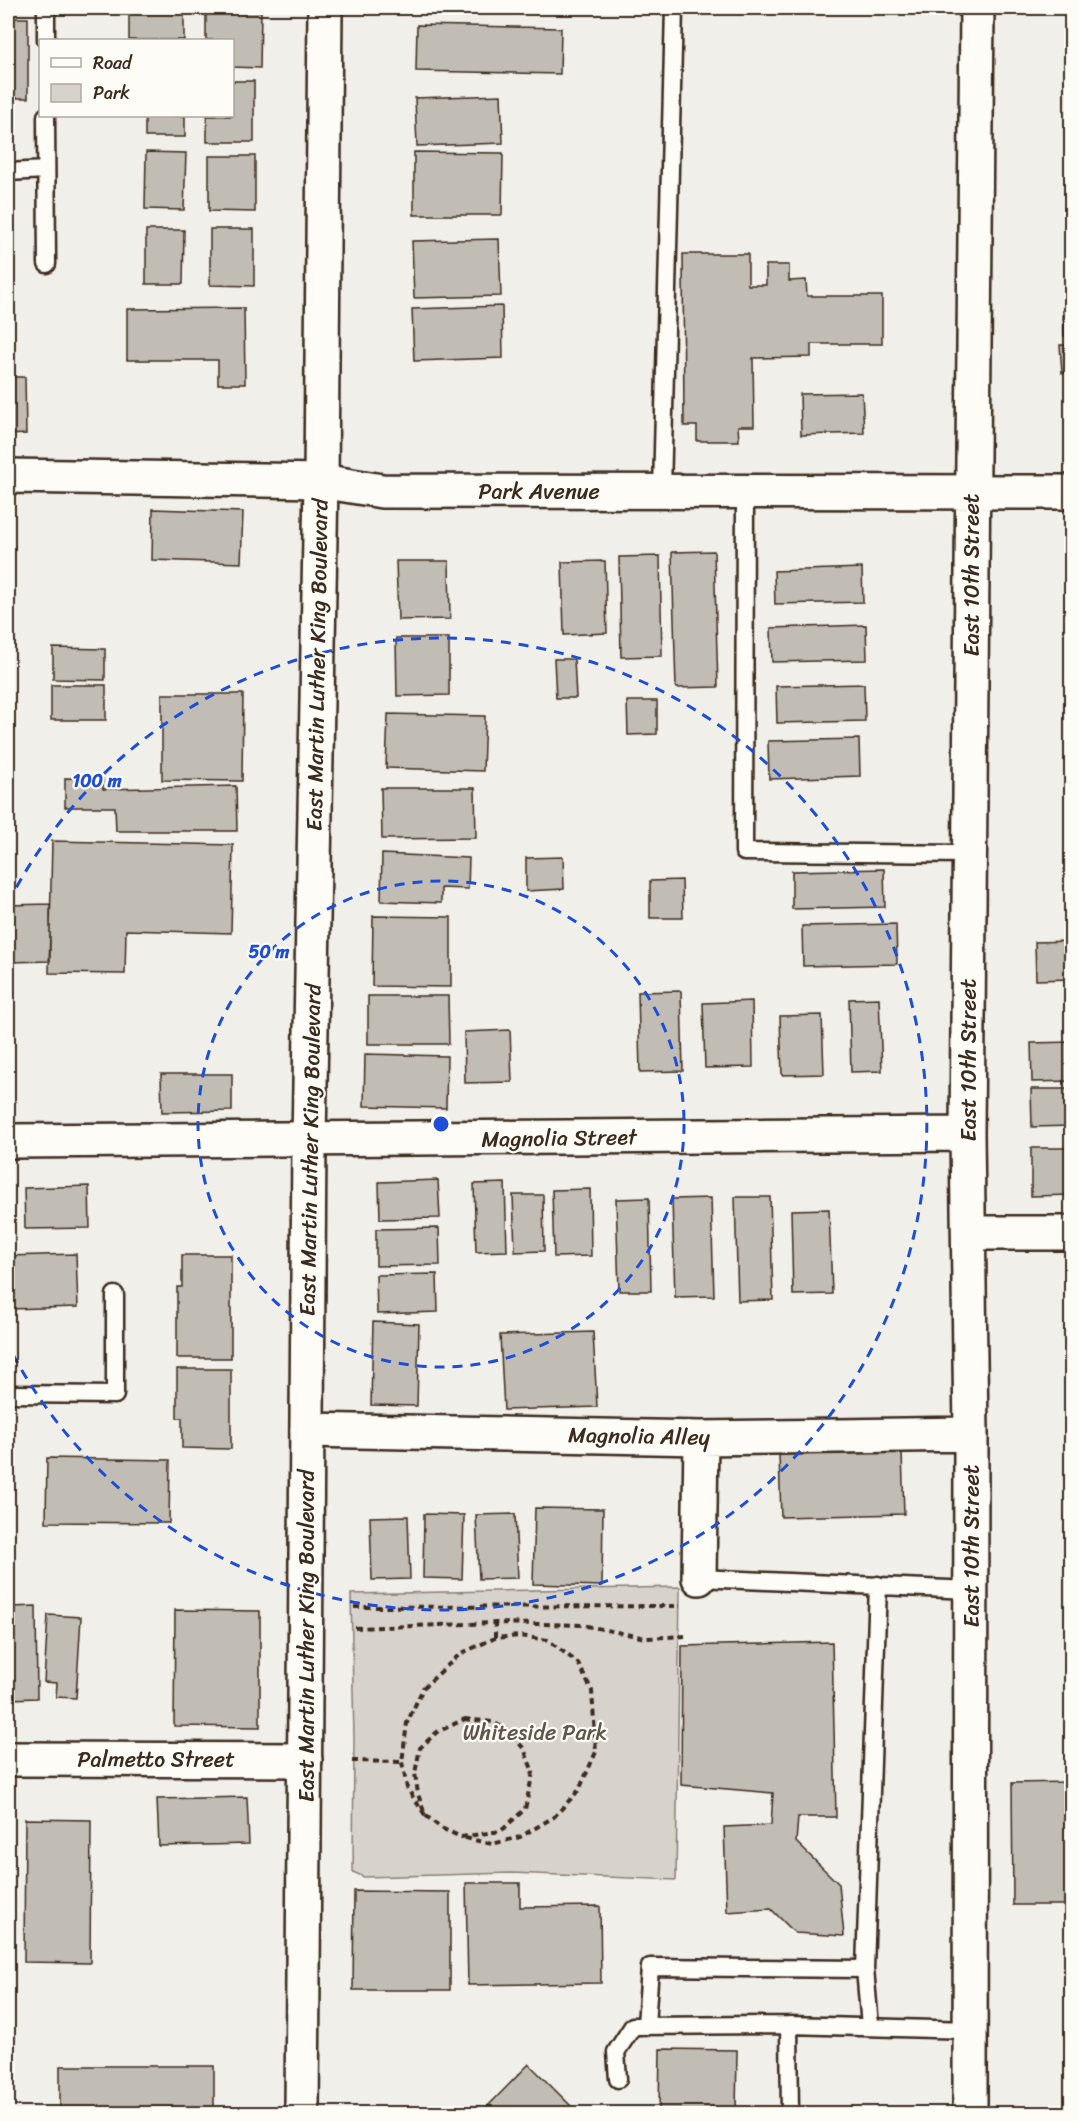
<svg xmlns="http://www.w3.org/2000/svg" width="1079" height="2121" viewBox="0 0 1079 2121" font-family="Sriracha,sans-serif">
	<style>
		.green { fill: #d7d2cc; stroke: #897e75; stroke-width: 1.5 }
		.building { fill: #c1bcb4; stroke: #3b2a1e; stroke-width: 1.5 }
		.lines { fill: none; stroke-linecap: round; stroke-linejoin: round }
		.service-casing { stroke: #3b2a1e; stroke-width: 21 }
		.minor-casing { stroke: #3b2a1e; stroke-width: 38 }
		.primary-casing { stroke: #3b2a1e; stroke-width: 38 }
		.path { stroke: #3b2a1e; stroke-width: 4; stroke-dasharray: 6 4.5; stroke-linecap: butt }
		.service { stroke: #fdfcf7; stroke-width: 16 }
		.minor { stroke: #fdfcf7; stroke-width: 33 }
		.primary { stroke: #fdfcf7; stroke-width: 33 }
		.ring { fill: none; stroke: #1d4ed8; stroke-width: 3; stroke-dasharray: 10 8 }
		.labels { text-anchor: middle; dominant-baseline: central; stroke-width: 4.5; stroke-linejoin: round; paint-order: stroke }
		.street-label { font-size: 22px; fill: #3b2a1e; stroke: #fdfcf7 }
		.park-label { font-size: 22px; fill: #62544a; stroke: #fdfcf7 }
		.centre { fill: #1d4ed8; stroke: #fdfcf7; stroke-width: 3 }
		.ring-label { font-size: 18px; text-anchor: middle; font-weight: bold; fill: #1d4ed8; stroke: #fdfcf7; stroke-width: 4.5; stroke-linejoin: round; paint-order: stroke }
	</style>
	<rect width="100%" height="100%" fill="#f1efea"/>
	<filter id="ink" filterUnits="userSpaceOnUse"><feTurbulence type="fractalNoise" baseFrequency=".0167" numOctaves="2"/><feDisplacementMap in="SourceGraphic" scale="12" xChannelSelector="R" yChannelSelector="G"/><feConvolveMatrix kernelMatrix="1 2 1 2 8 2 1 2 1" color-interpolation-filters="sRGB"/></filter>
	<g filter="url(#ink)">
		<path class="green" d="M 680,1587 L 676,1880 L 512,1873 L 364,1877 L 353,1872 L 354,1740 L 351,1594 Z"/>
		<path class="building" d="M 129,9 L 184,9 L 184,40 L 129,40 Z
			M 261,11 L 260,68 L 232,67 L 232,40 L 206,40 L 206,12 Z
			M 8,18 L 28,18 L 28,98 L 8,98 Z
			M 417,25 L 561,28 L 560,74 L 416,71 Z
			M 232,81 L 254,81 L 254,142 L 207,142 L 207,116 L 232,116 Z
			M 501,95 L 503,143 L 417,146 L 415,98 Z
			M 145,116 L 185,116 L 185,137 L 145,137 Z
			M 1066,130 L 1072,130 L 1072,149 L 1066,149 Z
			M 146,152 L 186,153 L 184,210 L 145,209 Z
			M 414,152 L 503,153 L 502,215 L 414,215 Z
			M 209,156 L 255,156 L 255,212 L 209,211 Z
			M 210,229 L 254,229 L 254,286 L 210,285 Z
			M 146,230 L 184,230 L 183,284 L 146,284 Z
			M 499,239 L 501,296 L 414,298 L 412,241 Z
			M 683,254 L 748,254 L 748,285 L 766,285 L 766,265 L 789,265 L 789,281 L 806,280 L 807,296 L 882,296 L 882,344 L 811,344 L 811,357 L 753,358 L 754,426 L 738,426 L 739,441 L 697,441 L 697,426 L 684,426 Z
			M 502,306 L 503,358 L 414,361 L 412,309 Z
			M 244,308 L 245,384 L 218,384 L 218,360 L 127,360 L 127,309 Z
			M 1072,310 L 1072,336 L 1064,336 L 1063,311 Z
			M 1060,345 L 1072,345 L 1072,373 L 1062,373 Z
			M 8,377 L 25,377 L 26,434 L 8,435 Z
			M 862,393 L 864,433 L 801,435 L 800,394 Z
			M 153,509 L 243,512 L 241,563 L 152,560 Z
			M 714,551 L 718,687 L 676,688 L 672,552 Z
			M 660,556 L 662,656 L 621,657 L 619,557 Z
			M 396,561 L 449,561 L 450,619 L 398,620 Z
			M 605,561 L 607,633 L 564,635 L 562,562 Z
			M 862,568 L 863,602 L 775,604 L 774,571 Z
			M 866,625 L 867,660 L 772,662 L 771,628 Z
			M 396,638 L 449,638 L 449,695 L 397,696 Z
			M 53,648 L 105,649 L 105,680 L 53,679 Z
			M 554,659 L 574,659 L 576,698 L 556,698 Z
			M 864,684 L 865,721 L 777,723 L 776,686 Z
			M 51,685 L 106,685 L 106,720 L 51,720 Z
			M 162,694 L 243,694 L 242,781 L 162,780 Z
			M 627,701 L 657,701 L 657,734 L 628,735 Z
			M 388,714 L 485,716 L 483,771 L 386,768 Z
			M 859,739 L 860,776 L 769,779 L 768,741 Z
			M 65,778 L 103,779 L 103,789 L 236,786 L 237,831 L 116,831 L 115,807 L 65,807 Z
			M 381,788 L 475,788 L 476,838 L 382,839 Z
			M 1068,829 L 1072,829 L 1072,863 L 1069,863 Z
			M 52,841 L 233,845 L 231,933 L 126,930 L 125,974 L 49,973 Z
			M 382,854 L 469,858 L 468,889 L 441,888 L 441,903 L 381,901 Z
			M 563,857 L 564,889 L 526,891 L 526,858 Z
			M 884,869 L 885,907 L 792,909 L 792,871 Z
			M 682,880 L 683,918 L 650,918 L 650,881 Z
			M 50,904 L 50,961 L 8,962 L 8,905 Z
			M 373,916 L 451,917 L 451,987 L 372,986 Z
			M 896,924 L 897,964 L 803,966 L 802,926 Z
			M 1072,941 L 1072,979 L 1036,980 L 1035,942 Z
			M 681,991 L 683,1071 L 640,1072 L 638,992 Z
			M 368,996 L 448,996 L 449,1044 L 368,1044 Z
			M 879,998 L 882,1071 L 851,1072 L 849,999 Z
			M 752,1001 L 753,1067 L 705,1068 L 703,1003 Z
			M 822,1015 L 824,1074 L 782,1075 L 780,1016 Z
			M 510,1030 L 512,1082 L 465,1083 L 464,1032 Z
			M 1072,1042 L 1072,1081 L 1032,1082 L 1031,1043 Z
			M 365,1054 L 447,1056 L 446,1108 L 364,1106 Z
			M 161,1074 L 232,1074 L 232,1111 L 162,1112 Z
			M 1031,1089 L 1072,1089 L 1072,1126 L 1032,1127 Z
			M 1031,1148 L 1072,1148 L 1072,1195 L 1031,1196 Z
			M 438,1180 L 440,1218 L 380,1219 L 379,1182 Z
			M 505,1183 L 507,1251 L 476,1252 L 474,1184 Z
			M 89,1186 L 90,1228 L 25,1229 L 24,1188 Z
			M 590,1189 L 591,1256 L 554,1257 L 552,1190 Z
			M 513,1195 L 543,1195 L 544,1251 L 515,1252 Z
			M 735,1197 L 770,1197 L 773,1300 L 738,1301 Z
			M 649,1198 L 651,1291 L 619,1291 L 616,1199 Z
			M 711,1198 L 714,1296 L 675,1297 L 672,1199 Z
			M 829,1209 L 832,1294 L 793,1295 L 791,1210 Z
			M 439,1228 L 440,1265 L 376,1266 L 376,1229 Z
			M 76,1254 L 78,1307 L 8,1309 L 8,1256 Z
			M 182,1255 L 231,1255 L 231,1358 L 177,1358 L 177,1287 L 182,1287 Z
			M 437,1274 L 438,1312 L 377,1314 L 376,1275 Z
			M 373,1322 L 419,1324 L 417,1406 L 371,1405 Z
			M 593,1332 L 597,1407 L 504,1410 L 500,1335 Z
			M 177,1369 L 231,1369 L 231,1449 L 182,1448 L 182,1418 L 177,1418 Z
			M 902,1452 L 904,1514 L 781,1517 L 779,1455 Z
			M 47,1458 L 170,1460 L 169,1523 L 46,1522 Z
			M 535,1508 L 603,1509 L 602,1586 L 533,1584 Z
			M 424,1514 L 464,1515 L 462,1579 L 423,1578 Z
			M 515,1514 L 518,1578 L 479,1579 L 476,1515 Z
			M 408,1516 L 410,1579 L 372,1580 L 370,1517 Z
			M 36,1606 L 37,1698 L 10,1699 L 8,1615 L 12,1615 L 12,1607 Z
			M 175,1610 L 260,1611 L 260,1727 L 174,1726 Z
			M 48,1615 L 81,1617 L 76,1698 L 56,1697 L 57,1683 L 44,1682 Z
			M 832,1642 L 836,1817 L 798,1817 L 796,1842 L 839,1884 L 844,1936 L 795,1933 L 771,1909 L 727,1912 L 724,1827 L 771,1825 L 773,1793 L 681,1785 L 682,1646 Z
			M 1072,1782 L 1072,1905 L 1013,1905 L 1012,1783 Z
			M 247,1797 L 249,1844 L 159,1846 L 157,1799 Z
			M 25,1819 L 91,1820 L 90,1963 L 24,1962 Z
			M 466,1883 L 520,1883 L 520,1907 L 600,1906 L 601,1983 L 468,1985 Z
			M 354,1891 L 450,1892 L 450,1990 L 353,1990 Z
			M 660,2049 L 737,2050 L 736,2114 L 452,2114 L 453,2105 L 487,2107 L 529,2064 L 576,2111 L 659,2110 Z
			M 60,2066 L 214,2066 L 214,2114 L 60,2114 Z"/>
		<g class="lines">
			<g class="service-casing">
				<path id="service" d="M 46,8 L 46,40
					M 46,116 L 47,264
					M 8,172 L 46,170
					M 662,491 L 674,8
					M 745,491 L 744,852 L 969,854
					M 8,1394 L 115,1395 L 115,1295
					M 699,1578 L 971,1590
					M 646,2025 L 650,1967 L 865,1969
					M 789,2025 L 790,2114
					M 870,2026 L 865,1969 L 878,1585
					M 618,2079 L 616,2052 L 633,2026 L 789,2025 L 970,2030"/>
			</g>
			<g class="minor-casing">
				<path id="minor" d="M 8,476 L 321,481 L 382,491 L 1072,492
					M 8,1141 L 967,1134
					M 970,1233 L 1072,1233
					M 307,1430 L 701,1438 L 971,1434
					M 699,1578 L 701,1438
					M 8,1759 L 305,1760
					M 970,2114 L 971,1434 L 967,1134 L 977,8"/>
			</g>
			<g class="primary-casing">
				<path id="primary" d="M 302,2114 L 309,1140 L 321,481 L 325,8"/>
			</g>
			<path class="path" d="M 354,1607 L 680,1606
				M 355,1628 L 495,1623 L 582,1625 L 646,1638 L 687,1636
				M 495,1638 L 495,1623
				M 465,1719 L 493,1722 L 510,1732 L 524,1749 L 533,1772 L 525,1809 L 501,1831 L 461,1837 L 441,1828 L 425,1815 L 418,1794 L 415,1773 L 420,1748 L 437,1732 Z
				M 352,1761 L 402,1762
				M 425,1815 L 407,1788 L 402,1762 L 407,1723 L 423,1688 L 460,1654 L 495,1638 L 520,1636 L 548,1640 L 578,1663 L 592,1691 L 596,1752 L 579,1790 L 554,1817 L 520,1837 L 492,1844 L 461,1837"/>
			<use href="#service" class="service"/>
			<use href="#minor" class="minor"/>
			<use href="#primary" class="primary"/>
		</g>
	</g>
	<g class="ring">
		<circle cx="441" cy="1124" r="243"/>
		<path d="M8 903A486 486 0 1 1 8 1345"/>
	</g>
	<g class="labels">
		<g class="street-label">
			<text x="539" y="491">Park Avenue</text>
			<text transform="translate(971 575) rotate(-90)">East 10th Street</text>
			<text transform="translate(317 665) rotate(-89)">East Martin Luther King Boulevard</text>
			<text transform="translate(968 1060) rotate(-90)">East 10th Street</text>
			<text transform="translate(559 1138) rotate(-1)">Magnolia Street</text>
			<text transform="translate(310 1150) rotate(-89)">East Martin Luther King Boulevard</text>
			<text transform="translate(639 1436) rotate(1)">Magnolia Alley</text>
			<text transform="translate(971 1546) rotate(-90)">East 10th Street</text>
			<text transform="translate(306 1636) rotate(-90)">East Martin Luther King Boulevard</text>
			<text x="156" y="1759">Palmetto Street</text>
		</g>
		<g class="park-label">
			<text x="535" y="1732">Whiteside Park</text>
		</g>
	</g>
	<circle cx="441" cy="1124" r="9" class="centre"/>
	<g class="ring-label">
		<text x="97" y="787">100 m</text>
		<text x="269" y="958">50 m</text>
	</g>
	<rect width="1079" height="2121" fill="none" stroke="#fdfcf7" stroke-width="30"/>
	<rect x="15" y="15" width="1049" height="2091" fill="none" stroke="#3b2a1e" stroke-width="2" filter="url(#ink)"/>
	<rect x="39" y="39" width="195" height="78" fill="#fdfcf7" stroke="#afa8a0" stroke-width="1.5"/>
	<rect x="51" y="58" width="30" height="9" fill="#fdfcf7" stroke="#afa8a0" stroke-width="1.5"/>
	<text x="93" y="69" font-size="18" fill="#3b2a1e">Road</text>
	<rect x="51" y="84" width="30" height="18" fill="#d7d2cc" stroke="#afa8a0" stroke-width="1.5"/>
	<text x="93" y="99" font-size="18" fill="#3b2a1e">Park</text>
</svg>
